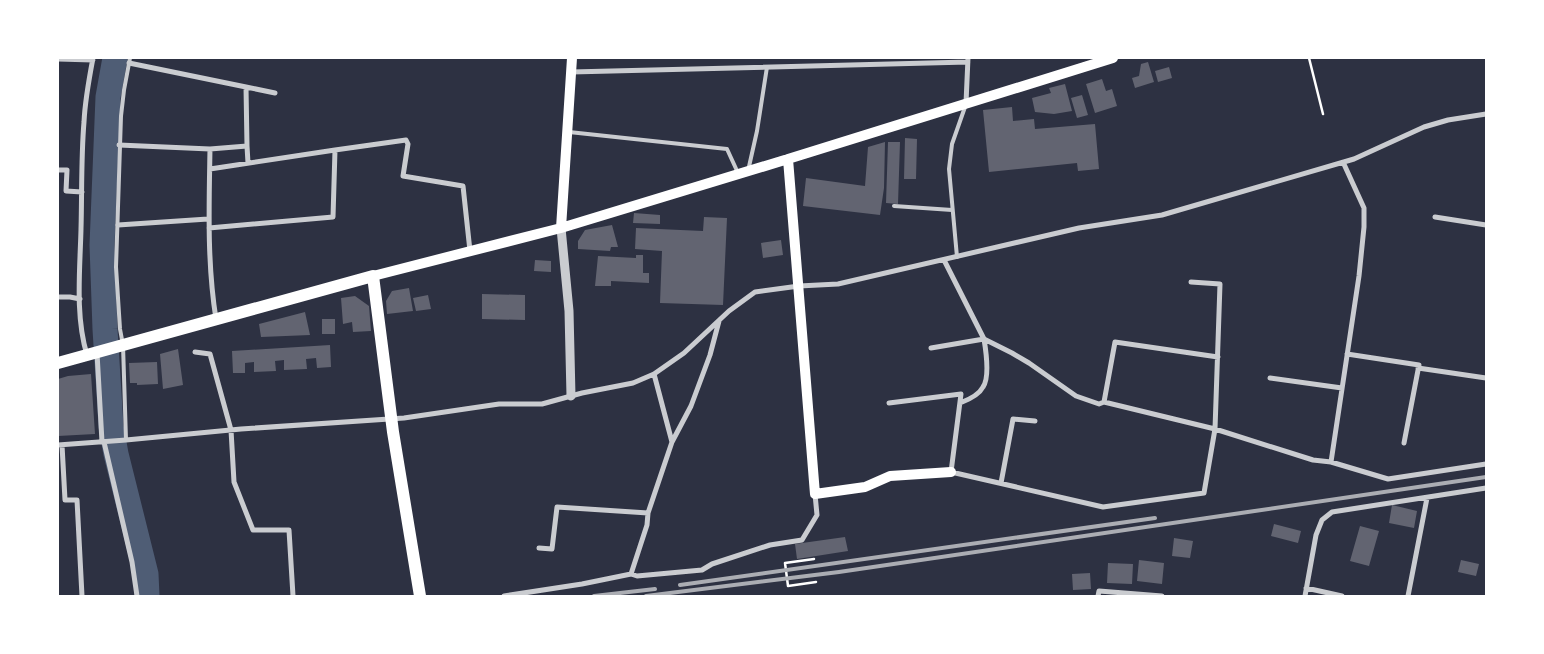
<svg xmlns="http://www.w3.org/2000/svg" width="1544" height="654" viewBox="0 0 1544 654" font-family="'PT Serif',serif">
	<style>
		.lines { fill: none; stroke-linecap: round; stroke-linejoin: round }
		.river { stroke: #4f5d75; stroke-width: 25 }
		.building { fill: #626471 }
		.path { stroke: #fff; stroke-width: 2.5 }
		.service { stroke: #caccd0; stroke-width: 4 }
		.minor { stroke: #caccd0; stroke-width: 5 }
		.tertiary { stroke: #caccd0; stroke-width: 9 }
		.secondary { stroke: #fff; stroke-width: 10 }
		.primary { stroke: #fff; stroke-width: 12 }
		.rail { stroke: #abadb3; stroke-width: 4 }
	</style>
	<rect width="100%" height="100%" fill="#2d3142"/>
	<g class="lines">
		<path class="river" d="M 115,58 L 108,97 L 102,245 L 105,329 L 111,426 L 116,454 L 146,574 L 147,596"/>
	</g>
	<path class="building" d="M 1148,62 L 1154,82 L 1135,88 L 1132,78 L 1139,76 L 1141,64 Z
		M 1169,67 L 1172,78 L 1158,82 L 1155,71 Z
		M 1102,79 L 1106,91 L 1112,89 L 1117,106 L 1095,113 L 1086,84 Z
		M 1065,84 L 1072,111 L 1054,114 L 1035,112 L 1032,98 L 1051,93 L 1049,88 Z
		M 1082,95 L 1088,115 L 1077,118 L 1071,98 Z
		M 1012,107 L 1013,121 L 1034,119 L 1035,129 L 1095,124 L 1099,169 L 1078,171 L 1077,163 L 989,172 L 983,110 Z
		M 905,138 L 917,139 L 916,179 L 904,179 Z
		M 885,142 L 884,188 L 880,215 L 803,206 L 806,178 L 865,186 L 868,147 Z
		M 888,142 L 900,142 L 898,204 L 886,203 Z
		M 634,213 L 660,215 L 660,224 L 633,223 Z
		M 704,217 L 727,218 L 723,305 L 660,303 L 662,251 L 635,249 L 636,228 L 703,231 Z
		M 612,225 L 618,247 L 611,247 L 610,251 L 578,249 L 578,241 L 585,230 Z
		M 781,240 L 783,255 L 763,258 L 761,243 Z
		M 636,255 L 643,255 L 643,273 L 649,273 L 649,283 L 611,281 L 611,286 L 595,286 L 598,256 L 636,258 Z
		M 535,260 L 551,261 L 551,272 L 534,271 Z
		M 409,288 L 413,311 L 387,314 L 386,301 L 392,291 Z
		M 482,294 L 525,295 L 525,320 L 482,319 Z
		M 428,295 L 431,309 L 416,311 L 413,298 Z
		M 355,296 L 369,306 L 371,331 L 353,332 L 352,322 L 343,324 L 341,298 Z
		M 305,312 L 310,335 L 261,337 L 259,324 Z
		M 322,319 L 335,319 L 335,334 L 322,334 Z
		M 330,345 L 331,367 L 317,368 L 316,358 L 306,359 L 307,369 L 284,370 L 284,360 L 275,361 L 276,371 L 254,372 L 254,362 L 245,363 L 245,373 L 233,373 L 232,351 Z
		M 178,349 L 183,385 L 163,389 L 160,354 Z
		M 157,362 L 158,384 L 137,385 L 137,383 L 130,383 L 129,363 Z
		M 91,374 L 95,434 L 58,436 L 58,379 L 68,376 Z
		M 1392,505 L 1417,511 L 1414,528 L 1389,523 Z
		M 1274,524 L 1301,531 L 1298,543 L 1271,536 Z
		M 1360,526 L 1379,531 L 1369,566 L 1350,561 Z
		M 845,537 L 848,551 L 797,559 L 795,544 Z
		M 1174,538 L 1193,541 L 1190,558 L 1172,556 Z
		M 1139,560 L 1164,563 L 1162,584 L 1137,581 Z
		M 1461,560 L 1479,564 L 1476,576 L 1458,572 Z
		M 1108,563 L 1133,564 L 1132,584 L 1107,583 Z
		M 1090,573 L 1091,589 L 1073,590 L 1072,574 Z"/>
	<g class="lines">
		<path class="path" d="M 1309,58 L 1323,114
			M 814,559 L 785,563 L 788,586 L 816,582"/>
		<path class="service" d="M 569,132 L 727,149 L 738,173
			M 748,171 L 757,131 L 767,67
			M 894,206 L 952,210
			M 957,257 L 949,169 L 952,144 L 965,107
			M 126,440 L 123,345 L 120,329 L 116,267 L 121,116 L 124,90 L 130,58"/>
		<path class="minor" d="M 58,59 L 93,60
			M 129,63 L 246,87 L 247,146 L 210,149 C 209,206 207,263 216,319
			M 571,72 L 968,62
			M 246,87 L 275,93
			M 966,103 L 968,58
			M 119,145 L 210,149
			M 247,146 L 248,163
			M 335,150 L 406,140 L 408,144 L 403,176 L 463,186 L 470,251
			M 58,170 L 67,170 L 66,191 L 82,192
			M 1435,217 L 1486,225
			M 118,225 L 208,219
			M 209,228 L 333,217 L 335,150 L 210,169
			M 944,260 L 984,339 C 986,351 990,377 983,387 C 979,395 968,400 960,403
			M 58,297 L 70,297 L 80,299
			M 931,348 L 984,339 L 1012,353 L 1029,363 L 1076,396 L 1099,404 L 1104,402
			M 195,352 L 210,354 L 231,430 L 234,482 L 253,530 L 289,530 L 293,596
			M 97,353 L 102,442
			M 1347,354 L 1419,365 L 1404,443
			M 87,355 C 75,316 80,270 81,229 C 82,194 81,157 84,122 C 85,100 89,79 93,58
			M 1218,357 L 1115,342 L 1104,402 L 1215,429 L 1313,460 L 1331,462 L 1388,479 L 1486,464
			M 1418,368 L 1486,378
			M 1270,378 L 1342,388
			M 889,403 L 961,394 L 951,472 L 1103,507 L 1204,493 L 1215,429 L 1220,284 L 1191,282
			M 104,442 L 132,562 L 137,596
			M 672,442 L 691,406 L 710,355 L 719,321
			M 58,445 L 126,440 L 241,429 L 404,418 L 499,404 L 542,404 L 582,393 L 633,383 L 654,374 L 684,353 L 729,311 L 755,292 L 799,286 L 838,284 L 1079,228 L 1162,215 L 1354,159 L 1424,127 L 1448,120 L 1486,114
			M 62,445 L 65,500 L 77,500 L 82,596
			M 1331,462 L 1359,276 L 1364,227 L 1364,208 L 1343,162
			M 1001,483 L 1013,419 L 1035,421
			M 539,548 L 552,549 L 557,507 L 648,513 L 672,442 L 654,374
			M 631,574 L 647,525 L 648,513
			M 1306,588 L 1342,596
			M 504,596 L 582,584 L 631,574 L 637,576 L 702,570 L 712,564 L 770,545 L 802,540 L 817,515 L 815,494
			M 1098,596 L 1099,591 L 1162,596
			M 1305,596 L 1316,535 L 1322,520 L 1332,512 L 1486,488
			M 1408,596 L 1427,498"/>
		<path class="tertiary" d="M 561,228 L 569,311 L 571,396"/>
		<path class="secondary" d="M 788,159 L 815,494 L 865,487 L 890,476 L 951,472
			M 561,228 L 572,58
			M 373,276 L 561,228 L 788,159 L 1113,58"/>
		<path class="primary" d="M 58,363 L 373,276 L 393,432 L 420,596"/>
		<path class="rail" d="M 680,585 L 1155,518
			M 594,596 L 655,589
			M 646,596 L 839,572 L 1486,477"/>
	</g>
	<rect width="1544" height="654" fill="none" stroke="#ffffff" stroke-width="118"/>
</svg>
